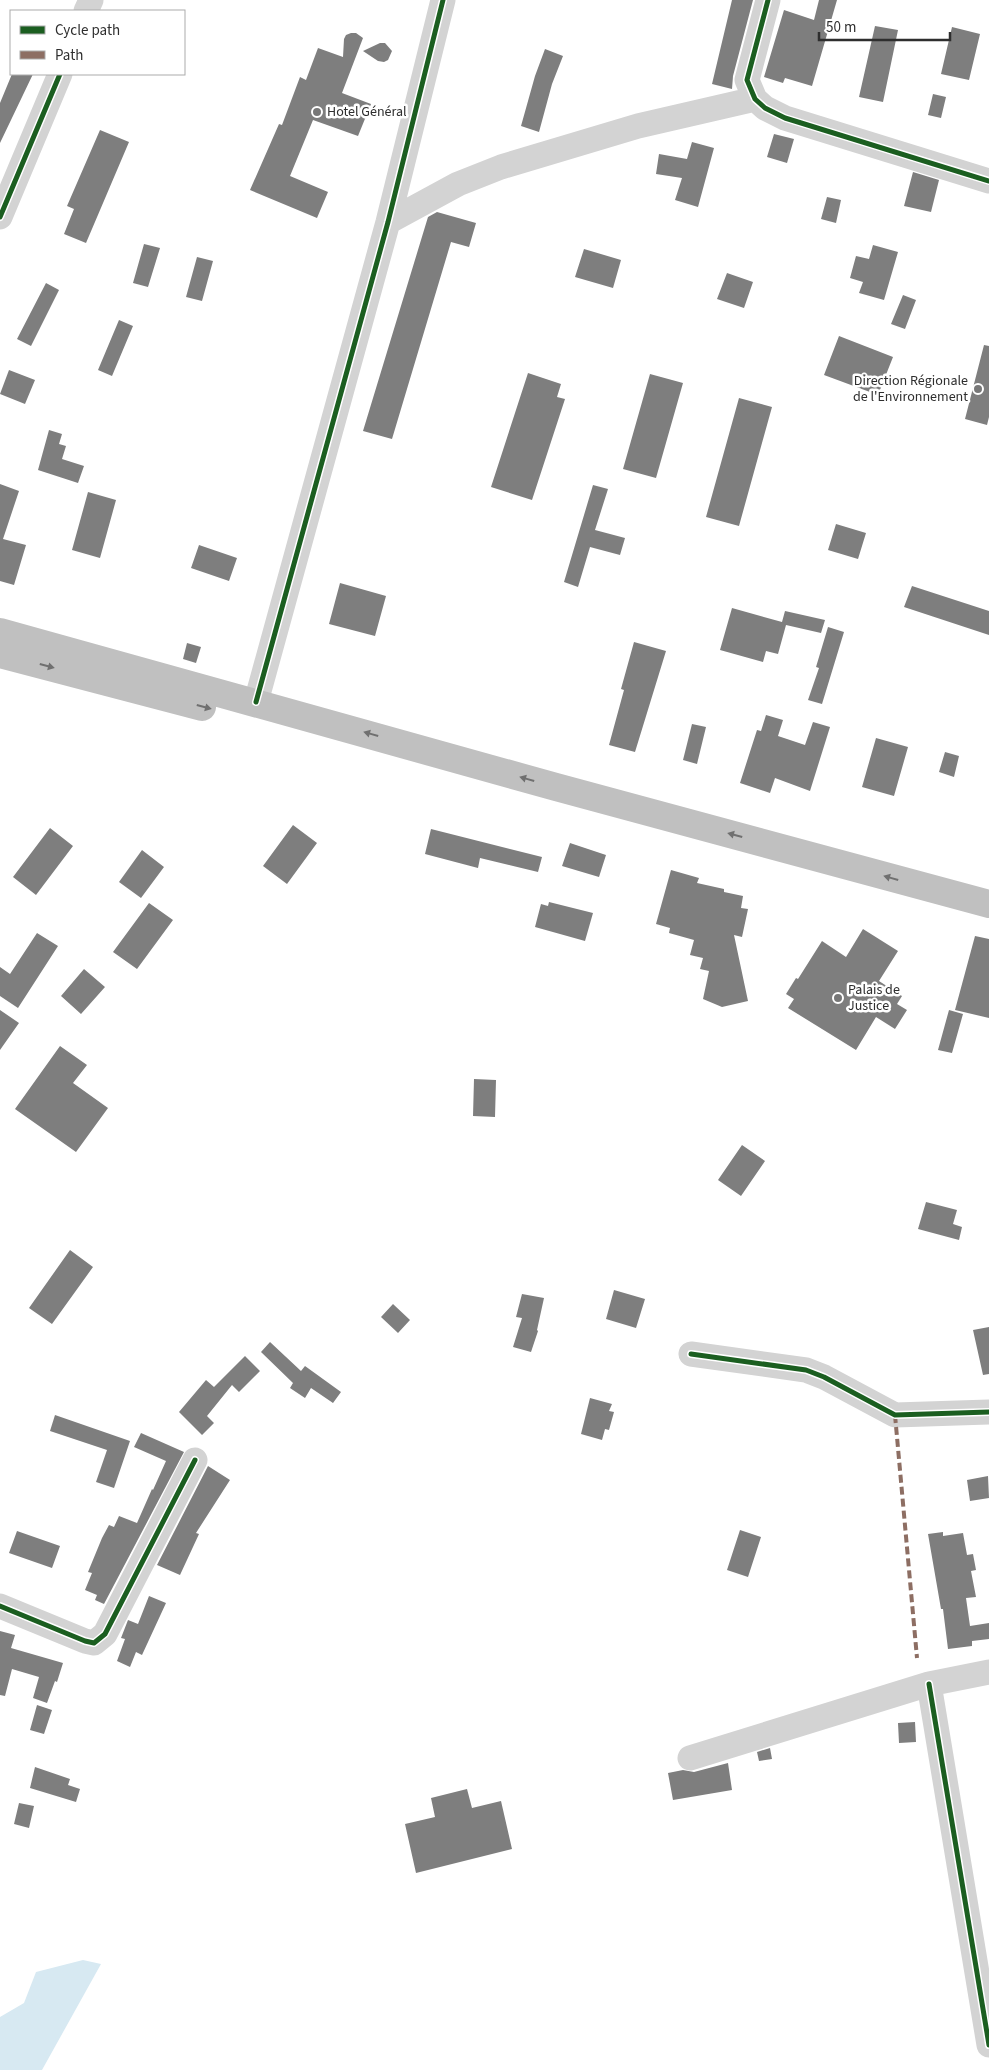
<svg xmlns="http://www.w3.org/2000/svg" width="989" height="2070" viewBox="0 0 989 2070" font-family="'Source Sans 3',sans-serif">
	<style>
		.water { fill: #d7e9f2 }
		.building { fill: #7e7e7e }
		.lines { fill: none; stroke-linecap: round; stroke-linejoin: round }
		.minor { stroke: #d3d3d3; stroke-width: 25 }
		.highway { stroke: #c0c0c0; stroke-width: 28 }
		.quiet { stroke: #8d6e63; stroke-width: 4; stroke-dasharray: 8 4; stroke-linecap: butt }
		.cycleway-casing { stroke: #fff; stroke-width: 8 }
		.cycleway { stroke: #1b5e20; stroke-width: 5 }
		.oneway { fill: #707070 }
		.poi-dot { fill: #777; stroke: #fff; stroke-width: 2 }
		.labels { text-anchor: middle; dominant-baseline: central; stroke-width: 5; stroke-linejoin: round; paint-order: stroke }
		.poi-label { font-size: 14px; fill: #2e2e2e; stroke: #fff; text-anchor: start }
	</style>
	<rect width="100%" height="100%" fill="#fff"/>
	<path class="water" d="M 83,1960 L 101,1964 L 42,2070 L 0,2070 L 0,2017 L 24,2003 L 36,1972 Z"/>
	<path class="building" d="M 732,0 L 753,0 L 733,76 L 732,89 L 712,84 Z
		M 819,0 L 837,0 L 812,86 L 785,78 L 783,83 L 764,77 L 784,10 L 814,20 Z
		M 875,26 L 898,30 L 883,102 L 859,97 Z
		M 952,27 L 980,34 L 969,80 L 941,74 Z
		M 351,33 L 356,33 L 363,38 L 342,93 L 371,104 L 358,136 L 313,120 L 290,176 L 328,192 L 317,218 L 250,190 L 279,124 L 282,125 L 300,77 L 306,80 L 318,48 L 343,57 L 344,39 L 346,35 Z
		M 380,43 L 385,43 L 392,51 L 388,60 L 384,62 L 378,61 L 363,51 Z
		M 545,49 L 563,56 L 552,84 L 539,132 L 521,126 L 535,76 Z
		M 12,74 L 33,74 L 0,143 L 0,103 Z
		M 933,94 L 946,97 L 941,118 L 928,115 Z
		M 100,130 L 129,142 L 86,243 L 64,234 L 74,209 L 67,206 Z
		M 774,134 L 794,139 L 787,163 L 767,157 Z
		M 692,142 L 714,148 L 698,207 L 675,200 L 682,178 L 656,174 L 659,154 L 687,159 Z
		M 913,172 L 939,180 L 931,212 L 904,206 Z
		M 827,197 L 841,200 L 836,223 L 821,219 Z
		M 437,212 L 476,223 L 469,247 L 451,242 L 392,439 L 363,431 L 428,217 Z
		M 144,244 L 160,248 L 148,287 L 133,283 Z
		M 873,245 L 898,252 L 884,300 L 859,293 L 863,282 L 850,278 L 856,256 L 869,259 Z
		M 584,249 L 621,260 L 613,288 L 575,277 Z
		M 197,257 L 213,261 L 202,301 L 186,297 Z
		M 727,273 L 753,282 L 744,308 L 717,299 Z
		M 46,283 L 59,290 L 31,346 L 17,339 Z
		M 903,295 L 916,300 L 905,329 L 891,324 Z
		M 119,320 L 133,326 L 112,376 L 98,370 Z
		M 839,336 L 893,357 L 878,395 L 824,375 Z
		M 984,345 L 989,346 L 989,417 L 987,425 L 965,419 Z
		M 9,370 L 35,380 L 25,404 L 0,394 Z
		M 528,373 L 561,384 L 557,397 L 565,399 L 532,500 L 491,487 Z
		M 650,374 L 683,383 L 656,478 L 623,469 Z
		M 739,398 L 772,407 L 739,526 L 706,517 Z
		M 49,430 L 62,434 L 59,444 L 66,446 L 62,459 L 84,466 L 78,483 L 38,470 Z
		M 0,484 L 19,491 L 3,539 L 26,545 L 14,585 L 0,581 Z
		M 593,485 L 608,489 L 595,530 L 625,538 L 620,555 L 590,547 L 578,587 L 564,582 Z
		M 88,492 L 116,500 L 100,558 L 72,550 Z
		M 836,524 L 866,533 L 858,559 L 828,550 Z
		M 199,545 L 237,558 L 229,581 L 191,568 Z
		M 340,583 L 386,596 L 375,636 L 329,624 Z
		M 912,586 L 989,611 L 989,635 L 904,607 Z
		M 732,608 L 782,622 L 785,611 L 825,620 L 821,633 L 786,625 L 778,654 L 766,651 L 763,662 L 720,650 Z
		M 828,627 L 844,632 L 822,704 L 808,700 L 819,668 L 816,667 Z
		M 634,642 L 666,651 L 635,752 L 609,745 L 624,690 L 621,689 Z
		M 187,643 L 201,647 L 196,663 L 183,659 Z
		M 766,715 L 783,720 L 778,736 L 805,745 L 813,722 L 830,727 L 810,791 L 775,778 L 770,793 L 740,783 L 757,730 L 761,731 Z
		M 692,724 L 706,727 L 697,764 L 683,760 Z
		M 876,738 L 908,747 L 894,796 L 862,787 Z
		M 945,752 L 959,756 L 954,777 L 939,772 Z
		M 293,825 L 317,843 L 287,884 L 263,866 Z
		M 50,828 L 73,846 L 36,895 L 13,877 Z
		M 431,829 L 542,857 L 538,872 L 480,858 L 478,868 L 425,854 Z
		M 570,843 L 606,855 L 599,877 L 562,866 Z
		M 142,850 L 164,867 L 141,898 L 119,882 Z
		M 671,870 L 699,878 L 697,883 L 724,889 L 724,892 L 743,896 L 741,908 L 748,909 L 742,937 L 734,935 L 748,1001 L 722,1007 L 703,999 L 709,971 L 700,969 L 703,958 L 690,955 L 694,940 L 669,933 L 670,928 L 656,924 Z
		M 549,902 L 593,913 L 585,941 L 535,927 L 541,904 L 548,906 Z
		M 149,903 L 173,920 L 137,969 L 113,952 Z
		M 863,929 L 898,951 L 879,981 L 902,996 L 897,1004 L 907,1010 L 895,1029 L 876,1017 L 856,1050 L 788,1008 L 794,999 L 786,994 L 796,978 L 798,979 L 822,941 L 846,957 Z
		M 37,933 L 58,946 L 18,1008 L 0,996 L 0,967 L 10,974 Z
		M 975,936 L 989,939 L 989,1018 L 955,1010 Z
		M 84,969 L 105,987 L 81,1014 L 61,996 Z
		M 0,1010 L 19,1023 L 0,1050 Z
		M 949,1010 L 963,1014 L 952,1053 L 938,1050 Z
		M 60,1046 L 87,1065 L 73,1083 L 108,1108 L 76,1152 L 15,1109 Z
		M 474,1079 L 496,1080 L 495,1117 L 473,1116 Z
		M 742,1145 L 765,1161 L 741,1196 L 718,1180 Z
		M 926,1202 L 957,1210 L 953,1224 L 962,1227 L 959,1240 L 918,1229 Z
		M 70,1250 L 93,1267 L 52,1324 L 29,1308 Z
		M 614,1290 L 645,1299 L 636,1328 L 606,1319 Z
		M 522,1294 L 544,1298 L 537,1330 L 538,1331 L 531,1352 L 513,1347 L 522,1318 L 516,1317 Z
		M 393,1304 L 410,1320 L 398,1333 L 381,1317 Z
		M 989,1327 L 989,1374 L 983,1375 L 973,1330 Z
		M 270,1342 L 301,1371 L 305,1366 L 341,1392 L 333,1403 L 311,1388 L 305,1398 L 290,1388 L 293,1383 L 261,1352 Z
		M 245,1356 L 260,1371 L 239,1392 L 232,1385 L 207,1416 L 214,1423 L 202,1435 L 179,1412 L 206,1380 L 214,1387 Z
		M 590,1398 L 612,1404 L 609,1411 L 614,1412 L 609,1430 L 605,1429 L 602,1440 L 581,1434 Z
		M 55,1415 L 130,1441 L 114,1488 L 96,1482 L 107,1450 L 50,1431 Z
		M 141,1433 L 184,1452 L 104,1604 L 95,1600 L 97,1595 L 85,1590 L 92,1573 L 88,1572 L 102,1538 L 109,1525 L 114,1527 L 119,1516 L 137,1523 L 152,1489 L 153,1490 L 166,1461 L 134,1447 Z
		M 208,1466 L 230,1480 L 196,1533 L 199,1534 L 180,1575 L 157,1565 Z
		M 988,1476 L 989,1498 L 970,1501 L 967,1480 Z
		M 740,1530 L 761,1537 L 748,1577 L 727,1570 Z
		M 17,1531 L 60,1546 L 52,1568 L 9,1553 Z
		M 943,1532 L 943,1536 L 963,1533 L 967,1555 L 973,1554 L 976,1570 L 971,1571 L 976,1597 L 966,1598 L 970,1626 L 989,1623 L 989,1639 L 972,1641 L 972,1646 L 948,1649 L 943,1609 L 941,1609 L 928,1534 Z
		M 149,1596 L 166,1603 L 142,1655 L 136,1652 L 130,1667 L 117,1661 L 125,1639 L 121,1638 L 128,1620 L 138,1624 Z
		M 0,1631 L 15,1635 L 11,1648 L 63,1663 L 57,1682 L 55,1681 L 47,1703 L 33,1698 L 39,1677 L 12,1669 L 5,1696 L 0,1695 Z
		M 37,1705 L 52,1710 L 44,1734 L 30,1730 Z
		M 915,1722 L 916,1742 L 899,1743 L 898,1723 Z
		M 770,1748 L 772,1759 L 759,1761 L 757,1752 Z
		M 728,1763 L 732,1790 L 673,1800 L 668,1773 L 683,1770 L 694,1772 Z
		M 35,1767 L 70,1779 L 68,1785 L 80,1789 L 76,1802 L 30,1788 Z
		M 467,1789 L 472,1808 L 501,1801 L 512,1849 L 416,1873 L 405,1824 L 435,1817 L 431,1798 Z
		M 19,1803 L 34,1806 L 29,1828 L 14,1824 Z"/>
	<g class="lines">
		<path class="minor" d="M 768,0 L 747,80 L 755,99 L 765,108 L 785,118 L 989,181
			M 86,11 L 91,0
			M 0,217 L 60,74
			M 388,222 L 458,184 L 501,167 L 638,126 L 755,99
			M 256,702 L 388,222 L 443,0
			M 691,1354 L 806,1370 L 824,1377 L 895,1415 L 989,1412
			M 0,1606 L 85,1641 L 94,1643 L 105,1634 L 195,1460
			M 929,1684 L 989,2045
			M 690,1758 L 929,1684 L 989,1672"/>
		<path class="highway" d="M 0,632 L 556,787 L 989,904
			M 0,654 L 202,707"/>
		<path class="quiet" d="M 895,1415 L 917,1658"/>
		<g class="cycleway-casing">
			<path id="cycleway" d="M 768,0 L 747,80 L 755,99 L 765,108 L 785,118 L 989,181
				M 0,217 L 60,74
				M 256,702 L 388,222 L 443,0
				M 691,1354 L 806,1370 L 824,1377 L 895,1415 L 989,1412
				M 0,1606 L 85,1641 L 94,1643 L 105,1634 L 195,1460
				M 929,1684 L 989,2045"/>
		</g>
		<use href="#cycleway" class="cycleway"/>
	</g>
	<defs><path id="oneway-solid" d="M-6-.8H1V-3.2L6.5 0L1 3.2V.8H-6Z" transform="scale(1.25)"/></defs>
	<g class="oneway">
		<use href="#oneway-solid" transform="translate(47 666) rotate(15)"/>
		<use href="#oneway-solid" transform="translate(204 707) rotate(15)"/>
		<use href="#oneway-solid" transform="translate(371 734) rotate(-164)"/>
		<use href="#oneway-solid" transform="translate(527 779) rotate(-164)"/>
		<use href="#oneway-solid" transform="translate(735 835) rotate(-165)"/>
		<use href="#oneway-solid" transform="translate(891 878) rotate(-164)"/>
	</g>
	<g class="poi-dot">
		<circle cx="317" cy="112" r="5"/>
		<circle cx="978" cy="389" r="5"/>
		<circle cx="838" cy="998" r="5"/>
	</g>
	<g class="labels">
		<g class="poi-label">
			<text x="327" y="112">Hotel Général</text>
			<text x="968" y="381" text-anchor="end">Direction Régionale<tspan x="968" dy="16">de l'Environnement</tspan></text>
			<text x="848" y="990">Palais de<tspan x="848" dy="16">Justice</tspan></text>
		</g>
	</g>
	<rect x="10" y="10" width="175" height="65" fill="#ffffff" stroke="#ababab"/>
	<rect x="20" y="26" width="25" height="8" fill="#1b5e20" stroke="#ababab"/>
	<text x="55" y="35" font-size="15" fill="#2e2e2e">Cycle path</text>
	<rect x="20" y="51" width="25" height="8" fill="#8d6e63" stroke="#ababab"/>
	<text x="55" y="60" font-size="15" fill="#2e2e2e">Path</text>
	<path d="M819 32v8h131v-8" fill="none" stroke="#2e2e2e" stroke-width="2.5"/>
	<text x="826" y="32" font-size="15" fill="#2e2e2e" stroke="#ffffff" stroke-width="4" paint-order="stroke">50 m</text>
</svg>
